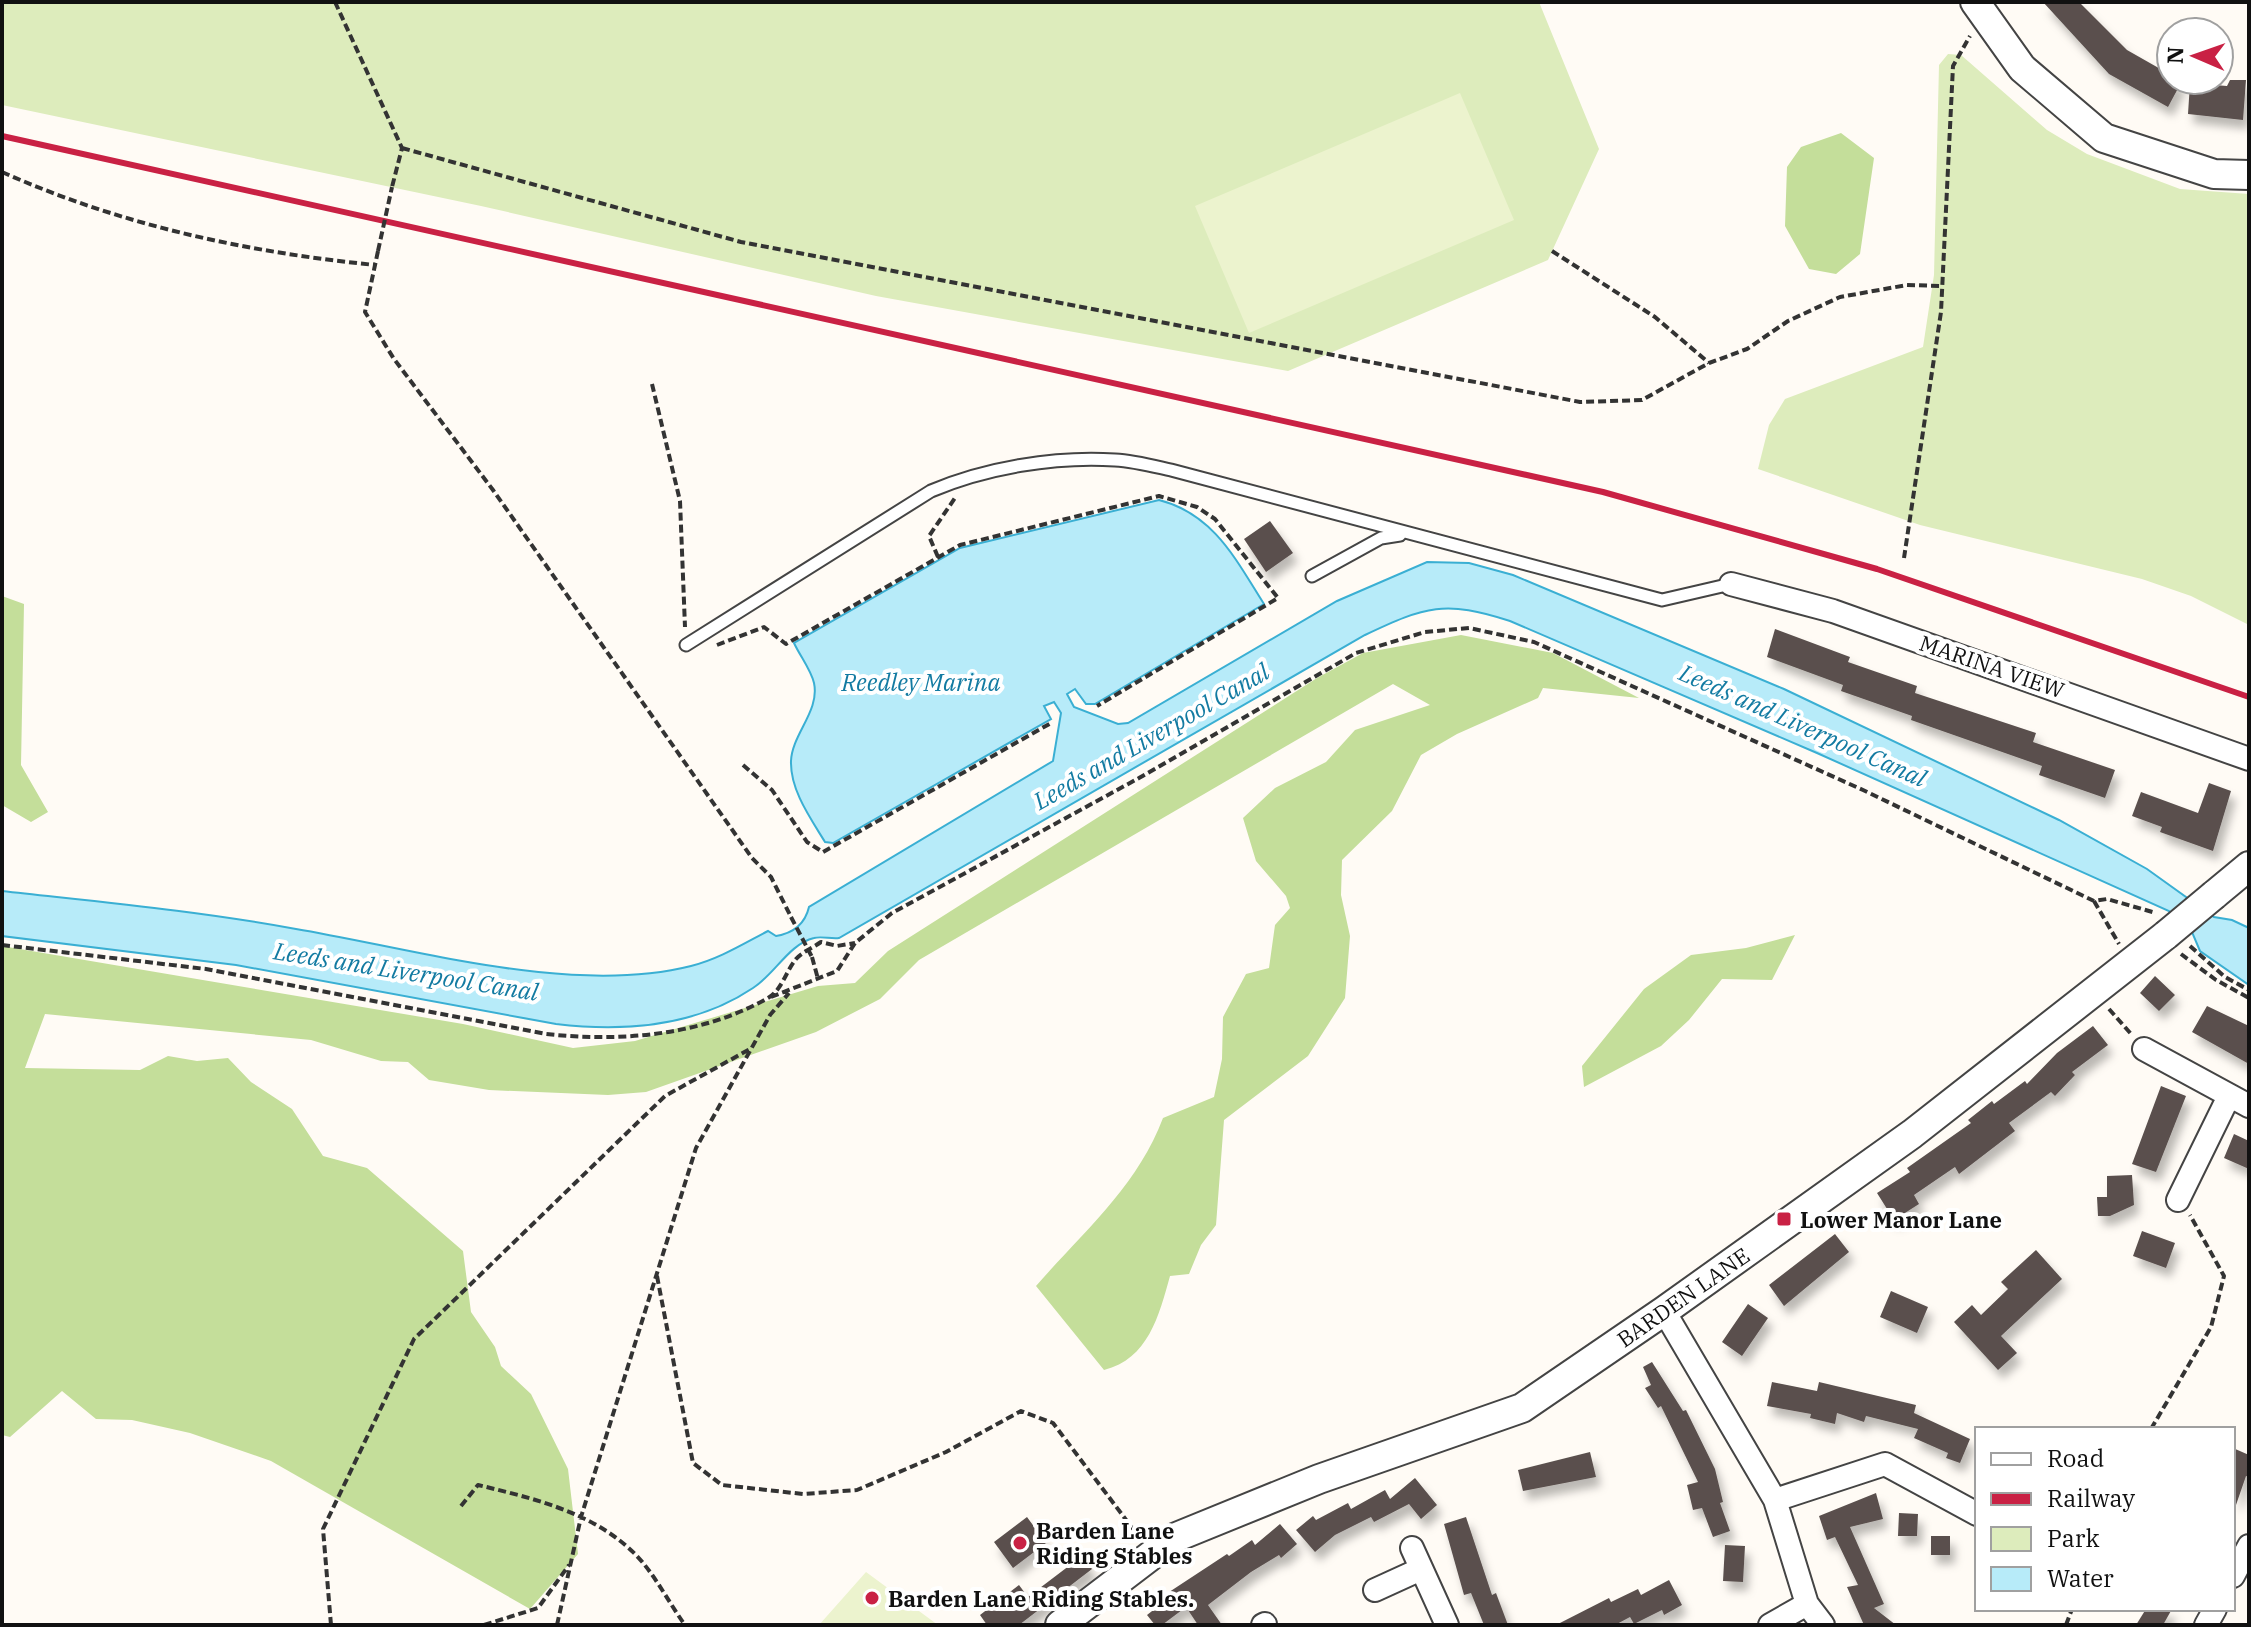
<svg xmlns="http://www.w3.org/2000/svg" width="2251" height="1627" viewBox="0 0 2251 1627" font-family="'IBM Plex Serif',serif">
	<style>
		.green { fill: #ddecbc }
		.forest { fill: #c4de9a }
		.pitch { fill: #ecf3ce }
		.water { fill: #b7ebf9; stroke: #3aafd3; stroke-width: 2 }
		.building { fill: #5a504d; filter: url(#shadow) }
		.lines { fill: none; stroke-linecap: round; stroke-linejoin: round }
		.service-casing { stroke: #444; stroke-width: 15 }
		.minor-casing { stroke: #444; stroke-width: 26 }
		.tertiary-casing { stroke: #444; stroke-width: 32 }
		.path { stroke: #333; stroke-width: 4; stroke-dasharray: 8 4; stroke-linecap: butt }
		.service { stroke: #fff; stroke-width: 11 }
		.minor { stroke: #fff; stroke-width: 22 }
		.tertiary { stroke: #fff; stroke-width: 28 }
		.rail { stroke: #c92144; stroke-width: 6 }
		.tertiary-bridge-casing { stroke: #444; stroke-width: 32; stroke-linecap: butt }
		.path-bridge { stroke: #333; stroke-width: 4; stroke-dasharray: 8 4; stroke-linecap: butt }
		.tertiary-bridge { stroke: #fff; stroke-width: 28 }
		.poi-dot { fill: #c92144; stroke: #fff; stroke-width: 3 }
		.labels { text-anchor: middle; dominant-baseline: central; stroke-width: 8; stroke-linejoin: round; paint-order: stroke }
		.street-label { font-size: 22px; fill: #111; stroke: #fff }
		.poi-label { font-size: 22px; font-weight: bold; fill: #111; stroke: #fff; text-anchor: start }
		.water-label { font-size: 24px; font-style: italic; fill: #137ba2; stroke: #fff }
	</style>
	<defs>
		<filter id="shadow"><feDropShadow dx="5" dy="9" stdDeviation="4" flood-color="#0004"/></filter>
	</defs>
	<rect width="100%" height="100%" fill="#fffbf5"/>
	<path class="green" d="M 2,2 L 1539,2 L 1599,149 L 1548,260 L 1288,371 L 876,296 L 481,206 L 2,105 Z
		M 1948,54 L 1961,55 L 2047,130 L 2087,154 L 2180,189 L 2249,194 L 2249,625 L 2191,596 L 2142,579 L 1920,525 L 1758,469 L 1769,425 L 1785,399 L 1923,347 L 1934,275 L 1939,65 Z"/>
	<path class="forest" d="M 1841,133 L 1874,158 L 1860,254 L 1836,274 L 1809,269 L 1785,226 L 1787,167 L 1801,147 Z
		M 2,596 L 24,604 L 21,765 L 48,812 L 31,822 L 2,805 Z
		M 1461,635 L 1553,653 L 1639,698 L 1543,688 L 1538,698 L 1457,734 L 1421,755 L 1392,811 L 1342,860 L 1341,895 L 1350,936 L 1345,998 L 1308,1056 L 1224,1120 L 1216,1225 L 1201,1245 L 1189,1274 L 1170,1276 C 1159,1316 1148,1359 1104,1370 L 1036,1286 C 1083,1232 1137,1187 1163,1118 L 1214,1097 L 1222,1059 L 1223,1017 L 1246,974 L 1269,968 L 1275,925 L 1290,908 L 1286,896 L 1256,861 L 1243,818 L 1275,788 L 1326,762 L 1355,730 L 1430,705 L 1393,684 L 919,960 L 880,999 L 816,1032 L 646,1092 L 608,1095 L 489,1090 L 429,1080 L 408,1062 L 381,1061 L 311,1040 L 45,1014 L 25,1068 L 140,1070 L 168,1056 L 197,1061 L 228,1058 L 251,1082 L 292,1109 L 323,1156 L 367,1168 L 463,1251 L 471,1312 L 495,1347 L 501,1366 L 531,1394 L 568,1469 L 578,1554 L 530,1609 L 271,1461 L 190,1433 L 132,1420 L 96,1419 L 62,1391 L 10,1437 L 2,1435 L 2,946 L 463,1024 L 573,1048 L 635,1041 L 818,986 L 855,983 L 888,951 L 1317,678 L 1363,653 Z
		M 1795,935 L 1772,980 L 1722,979 L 1689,1020 L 1661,1046 L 1584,1087 L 1582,1066 L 1644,989 L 1691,955 L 1746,948 Z"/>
	<path class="pitch" d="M 1460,93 L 1514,220 L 1249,333 L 1195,206 Z
		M 866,1572 L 938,1625 L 819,1625 Z"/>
	<path class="water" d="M 1159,500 C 1214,514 1236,560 1264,604 L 1095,704 L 1086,704 L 1075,689 L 1067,694 L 1074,707 L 1118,724 L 1128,723 L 1337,601 L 1427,562 L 1469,563 L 1513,575 L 1784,689 L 2059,820 L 2147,869 L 2214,917 L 2232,920 L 2249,928 L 2249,985 L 2200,951 L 2192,932 L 2169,911 L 1817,753 L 1510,621 C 1445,600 1426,606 1365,635 L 839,938 C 831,939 821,936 814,938 C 789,944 775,974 753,988 C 695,1027 623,1032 556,1024 L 236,965 L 2,936 L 2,891 C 100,902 199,911 296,929 C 415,949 572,996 691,966 C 719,959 743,944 768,931 L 776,936 C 794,933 805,924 809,907 L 1053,761 L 1061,713 L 1054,702 L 1044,706 L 1051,719 L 833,843 L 825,842 C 811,819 790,790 791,761 C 792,734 820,711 814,683 C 811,670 800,656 794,643 L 960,548 Z"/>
	<path class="building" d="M 2043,2 L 2079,2 L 2127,50 L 2171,75 L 2171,80 L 2182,81 L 2168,107 L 2109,74 Z
		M 2230,80 L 2246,80 L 2243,120 L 2188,114 L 2190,83 L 2227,86 Z
		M 1270,521 L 1293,553 L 1266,572 L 1244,539 Z
		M 1775,629 L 1850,657 L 1848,662 L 1917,686 L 1915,693 L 2036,733 L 2033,742 L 2115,770 L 2105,798 L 2039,775 L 2042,766 L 1911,720 L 1912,716 L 1841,691 L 1843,685 L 1767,657 Z
		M 2209,783 L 2231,791 L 2213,851 L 2160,832 L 2162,827 L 2132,816 L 2141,792 L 2198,813 Z
		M 2155,976 L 2175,995 L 2159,1011 L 2140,993 Z
		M 2207,1006 L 2249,1026 L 2249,1064 L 2192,1032 Z
		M 2093,1026 L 2108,1045 L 2072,1072 L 2075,1075 L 2055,1096 L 2051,1092 L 2009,1123 L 2015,1131 L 1959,1174 L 1955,1167 L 1914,1195 L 1919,1204 L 1894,1220 L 1877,1193 L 1910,1172 L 1907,1168 L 1971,1123 L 1968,1120 L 1992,1101 L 1994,1104 L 2025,1081 L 2027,1084 L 2057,1053 Z
		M 2161,1086 L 2186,1096 L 2156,1172 L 2132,1164 Z
		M 2234,1134 L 2249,1141 L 2249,1169 L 2224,1158 Z
		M 2132,1175 L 2134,1205 L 2110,1216 L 2098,1216 L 2097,1197 L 2107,1197 L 2107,1176 Z
		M 2142,1231 L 2175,1243 L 2166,1268 L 2133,1256 Z
		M 1835,1234 L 1849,1252 L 1784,1306 L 1769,1285 Z
		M 2036,1250 L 2062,1279 L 2001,1336 L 2017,1353 L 1998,1370 L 1954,1322 L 1972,1305 L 1981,1315 L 2008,1289 L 2001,1282 Z
		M 1891,1291 L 1928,1307 L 1917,1333 L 1880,1317 Z
		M 1748,1304 L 1768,1318 L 1742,1356 L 1722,1342 Z
		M 1652,1362 L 1683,1411 L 1686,1410 L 1715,1469 L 1723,1502 L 1720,1503 L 1730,1531 L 1713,1537 L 1702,1508 L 1693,1510 L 1687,1485 L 1698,1482 L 1661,1406 L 1658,1408 L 1645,1388 L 1651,1385 L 1643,1367 Z
		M 1772,1382 L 1817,1391 L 1819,1382 L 1916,1405 L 1914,1413 L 1970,1439 L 1960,1463 L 1946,1458 L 1948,1453 L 1914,1438 L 1918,1429 L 1866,1416 L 1864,1422 L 1837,1413 L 1835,1424 L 1810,1418 L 1811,1414 L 1767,1406 Z
		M 2233,1448 L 2249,1455 L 2249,1477 L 2246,1476 L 2236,1505 Z
		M 1590,1452 L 1596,1477 L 1523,1491 L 1518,1470 Z
		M 1415,1478 L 1437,1505 L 1421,1519 L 1409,1504 L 1374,1522 L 1371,1517 L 1335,1535 L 1315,1552 L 1296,1530 L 1313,1516 L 1316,1520 L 1348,1503 L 1351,1509 L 1385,1490 L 1390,1499 Z
		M 1876,1493 L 1883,1519 L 1850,1527 L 1884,1604 L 1874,1608 L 1896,1625 L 1864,1625 L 1847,1587 L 1858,1585 L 1835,1537 L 1827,1540 L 1819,1516 Z
		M 1899,1513 L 1918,1514 L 1917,1536 L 1898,1536 Z
		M 1027,1517 L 1046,1543 L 1013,1568 L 994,1542 Z
		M 1466,1517 L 1492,1595 L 1496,1593 L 1508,1625 L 1484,1625 L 1471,1593 L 1464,1595 L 1444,1524 Z
		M 1280,1524 L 1297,1544 L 1281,1558 L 1279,1555 L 1251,1572 L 1208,1605 L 1222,1625 L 1198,1625 L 1186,1607 L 1162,1625 L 1155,1625 L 1147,1615 L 1161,1604 L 1157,1600 L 1227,1554 L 1229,1556 L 1252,1540 L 1255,1545 Z
		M 1931,1536 L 1950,1536 L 1950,1555 L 1931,1555 Z
		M 1725,1545 L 1745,1546 L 1743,1582 L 1723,1581 Z
		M 1082,1556 L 1092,1569 L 1019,1625 L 987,1625 L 980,1615 L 1019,1585 L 1028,1597 Z
		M 1669,1580 L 1682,1605 L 1664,1615 L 1662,1610 L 1634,1624 L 1630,1617 L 1615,1625 L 1556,1625 L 1609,1598 L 1611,1602 L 1638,1589 L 1641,1595 Z
		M 2146,1609 L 2172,1609 L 2163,1625 L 2136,1625 Z"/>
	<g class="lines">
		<g class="service-casing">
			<path id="service" d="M 1312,576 L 1381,538 L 1400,535
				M 686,645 L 931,491 C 985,468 1055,456 1115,460 C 1134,461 1153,466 1171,470 L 1662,600 L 1731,584"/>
		</g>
		<g class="minor-casing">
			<path id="minor" d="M 1731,584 L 1833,611 L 2249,759
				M 2144,1049 L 2249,1106
				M 2178,1200 L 2229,1096
				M 1664,1311 L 1775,1500 L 1807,1604 L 1823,1625
				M 1775,1500 L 1885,1464 L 1977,1514
				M 1412,1548 L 1447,1625
				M 2233,1576 L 2249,1546
				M 1375,1590 L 1421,1569
				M 1263,1625 L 1265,1624
				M 1770,1625 L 1807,1604
				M 2206,1625 L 2215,1609"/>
		</g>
		<g class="tertiary-casing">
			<path id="tertiary" d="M 1975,2 L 2022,68 L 2104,138 L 2214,174 L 2249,175
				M 2214,895 L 2249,866
				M 1060,1625 L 1174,1538 L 1319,1479 L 1522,1408 L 1664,1311 L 1912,1134 L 2166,935"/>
		</g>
		<path class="path" d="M 335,2 L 402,148 L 392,187
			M 402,148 L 741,242 L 1580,402 L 1642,400 L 1709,363 L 1747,349 L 1788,321 L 1840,297 L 1907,285 L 1943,286
			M 2,172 C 121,225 245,252 375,265
			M 378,251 L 365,312 L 394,359 L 493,490 L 752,858 L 771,877 L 791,917
			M 1552,251 L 1655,317 L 1709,363
			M 652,384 L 680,501 L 685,627
			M 938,557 L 929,536 L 955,498
			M 1904,558 L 1941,312 L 1953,66 L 1970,36
			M 717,645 L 764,627 L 786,644 L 960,545 L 1159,496 L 1197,507 L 1215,519 L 1278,598 L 1097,706
			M 743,765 L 772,790 L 807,842 L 823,852 L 1051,723
			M 2094,901 L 2119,944
			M 2,945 L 206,969 L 546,1034 C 620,1042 701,1036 768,998 C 782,990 786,971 796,959 C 802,952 814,947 821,942 L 837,946 L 855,943
			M 2190,946 L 2225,977 L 2249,990
			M 2181,954 L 2216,980 L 2249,998
			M 812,957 L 818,979
			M 771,997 L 837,971 L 855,943 L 892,913 L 1139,778 L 1356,653 L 1425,632 L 1469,628 L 1534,642 L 1863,790 L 2094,901 L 2107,899 L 2156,913
			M 2109,1009 L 2132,1035
			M 657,1276 L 693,1463 L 722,1485 L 803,1494 L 857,1490 L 946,1452 L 1021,1411 L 1053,1423 L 1139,1537
			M 2151,1429 L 2211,1327 L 2224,1276 L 2190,1215
			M 461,1506 L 478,1485 C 532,1498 593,1512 635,1554 C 654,1573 669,1603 685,1625
			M 331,1625 L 323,1529 L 414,1339 L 665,1096 L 750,1049
			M 484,1625 L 538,1608 L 569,1565
			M 557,1625 L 581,1517 L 696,1148 L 770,1015 L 789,993
			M 2066,1625 L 2072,1609"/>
		<use href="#service" class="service"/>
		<use href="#minor" class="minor"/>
		<use href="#tertiary" class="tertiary"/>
		<path class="rail" d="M 2,136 L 1603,492 L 1877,569 L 2249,697"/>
		<g class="tertiary-bridge-casing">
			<path id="tertiary-bridge" d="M 2166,935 L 2214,895"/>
		</g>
		<path class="path-bridge" d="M 378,251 L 392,187
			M 791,917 L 812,957"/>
		<use href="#tertiary-bridge" class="tertiary-bridge"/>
	</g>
	<g class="poi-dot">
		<rect x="1776" y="1211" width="16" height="16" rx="4"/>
		<circle cx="1020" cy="1543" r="8"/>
		<circle cx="872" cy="1598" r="8"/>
	</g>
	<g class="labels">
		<g class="street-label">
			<text transform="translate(1992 666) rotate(19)">MARINA VIEW</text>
			<text transform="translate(1683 1297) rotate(-35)">BARDEN LANE</text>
		</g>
		<g class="poi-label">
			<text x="1800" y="1219">Lower Manor Lane</text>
			<text x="1036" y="1530">Barden Lane<tspan x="1036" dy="25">Riding Stables</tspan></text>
			<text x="888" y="1598">Barden Lane Riding Stables.</text>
		</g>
		<g class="water-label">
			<text x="921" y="682">Reedley Marina</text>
			<text transform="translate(1803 725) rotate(24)">Leeds and Liverpool Canal</text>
			<text transform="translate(1151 736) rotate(-30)">Leeds and Liverpool Canal</text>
			<text transform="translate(406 971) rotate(9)">Leeds and Liverpool Canal</text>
		</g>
	</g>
	<rect width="2251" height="1627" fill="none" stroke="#111111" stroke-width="8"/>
	<rect x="1975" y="1427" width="260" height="184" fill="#ffffff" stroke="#a0a0a0" stroke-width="2"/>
	<rect x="1991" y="1453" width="40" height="12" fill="#ffffff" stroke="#a0a0a0" stroke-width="2"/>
	<text x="2047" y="1467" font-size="24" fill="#111111">Road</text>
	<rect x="1991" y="1493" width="40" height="12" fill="#c92144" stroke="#a0a0a0" stroke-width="2"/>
	<text x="2047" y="1507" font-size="24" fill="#111111">Railway</text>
	<rect x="1991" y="1527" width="40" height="24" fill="#ddecbc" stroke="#a0a0a0" stroke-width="2"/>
	<text x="2047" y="1547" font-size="24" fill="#111111">Park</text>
	<rect x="1991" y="1567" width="40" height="24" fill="#b7ebf9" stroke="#a0a0a0" stroke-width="2"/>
	<text x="2047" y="1587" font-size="24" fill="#111111">Water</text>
	<g transform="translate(2195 56) rotate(272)"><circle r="38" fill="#ffffff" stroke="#a0a0a0" stroke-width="2"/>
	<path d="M0-6L14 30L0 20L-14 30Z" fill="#c92144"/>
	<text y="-12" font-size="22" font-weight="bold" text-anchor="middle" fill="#111111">N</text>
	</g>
</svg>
